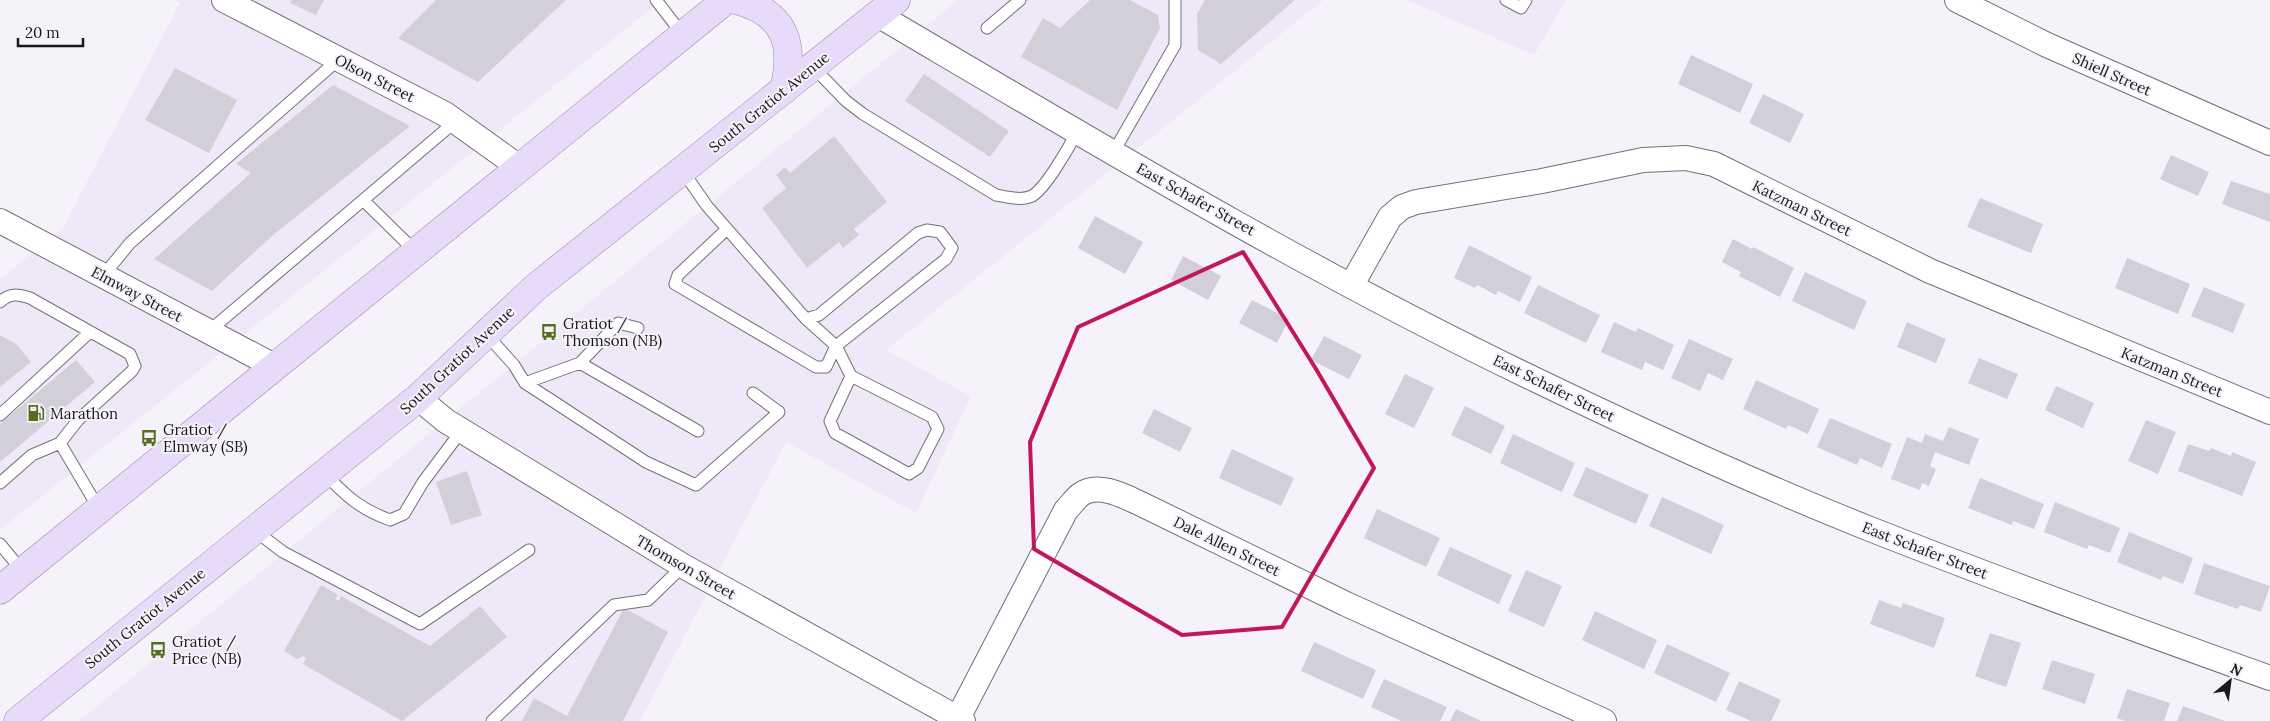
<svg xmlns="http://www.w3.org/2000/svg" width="2270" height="721" viewBox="0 0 2270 721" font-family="Lora,serif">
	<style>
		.built { fill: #efe8f8 }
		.building { fill: #d3cfd8 }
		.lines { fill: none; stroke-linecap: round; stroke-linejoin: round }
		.lane-casing { stroke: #747078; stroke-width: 13 }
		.street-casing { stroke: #747078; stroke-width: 26 }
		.primary-casing { stroke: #9687a9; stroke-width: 29 }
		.lane { stroke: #fff; stroke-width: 11 }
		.street { stroke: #fff; stroke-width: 24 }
		.primary { stroke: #e8dbf9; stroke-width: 28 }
		.marked { fill: none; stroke: #c2185b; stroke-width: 4; stroke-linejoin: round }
		.labels { text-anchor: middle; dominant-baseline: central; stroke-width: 4; stroke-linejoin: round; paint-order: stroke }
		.street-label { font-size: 15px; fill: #19181b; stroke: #f5f2fa }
		.poi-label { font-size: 15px; fill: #19181b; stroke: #f5f2fa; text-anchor: start }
	</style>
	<rect width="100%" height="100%" fill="#f5f2fa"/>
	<path class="built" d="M 174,0 L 662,0 L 0,530 L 0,279 L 63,228 L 180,3 Z
		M 958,0 L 1323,0 L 886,350 L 971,396 L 916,513 L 786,442 L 640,721 L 79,721 Z
		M 1406,0 L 1566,0 L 1534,55 Z"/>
	<path class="building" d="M 292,0 L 324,0 L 316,15 L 290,3 Z
		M 436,0 L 566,0 L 478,82 L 398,38 Z
		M 1090,0 L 1130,0 L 1158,15 L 1160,28 L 1117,110 L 1021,57 L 1043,18 L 1060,28 Z
		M 1205,0 L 1295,0 L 1221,64 L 1198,50 L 1197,14 Z
		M 1691,55 L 1753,84 L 1740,113 L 1678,84 Z
		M 175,68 L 237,100 L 209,153 L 145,120 Z
		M 924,74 L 1009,131 L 990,157 L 905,101 Z
		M 333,85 L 410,126 L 273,235 L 212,291 L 154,259 L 251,173 L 236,164 Z
		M 1763,94 L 1804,114 L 1790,143 L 1749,123 Z
		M 834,136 L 887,202 L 854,229 L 859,235 L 843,248 L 839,242 L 807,268 L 762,208 L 786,188 L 776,175 L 785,167 L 790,173 Z
		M 2171,155 L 2209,172 L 2198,196 L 2160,179 Z
		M 2231,181 L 2270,194 L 2270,222 L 2222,204 Z
		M 1980,198 L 2043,224 L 2031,253 L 1967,227 Z
		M 1095,216 L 1143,242 L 1125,274 L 1078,248 Z
		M 1733,239 L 1752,249 L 1753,247 L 1794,268 L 1780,297 L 1739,276 L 1741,272 L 1722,262 Z
		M 1469,245 L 1532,277 L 1520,302 L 1498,291 L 1496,295 L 1477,285 L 1475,288 L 1454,278 Z
		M 1183,256 L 1221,276 L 1208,300 L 1171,280 Z
		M 2127,258 L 2190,284 L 2178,314 L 2115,288 Z
		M 1805,272 L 1867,301 L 1854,330 L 1792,301 Z
		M 1538,285 L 1600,315 L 1586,343 L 1524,313 Z
		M 2204,287 L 2245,304 L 2233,333 L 2191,316 Z
		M 1252,300 L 1289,319 L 1277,343 L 1239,323 Z
		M 1614,322 L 1636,332 L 1638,328 L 1674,345 L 1663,370 L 1645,362 L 1642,370 L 1601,352 Z
		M 1907,322 L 1946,339 L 1936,363 L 1897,347 Z
		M 0,335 L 16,344 L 31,362 L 0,387 Z
		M 1324,336 L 1362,355 L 1349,379 L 1311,360 Z
		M 1689,339 L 1733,359 L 1723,380 L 1708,373 L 1700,391 L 1671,378 Z
		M 1979,358 L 2018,374 L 2007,399 L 1968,383 Z
		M 76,360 L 95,382 L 0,462 L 0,424 Z
		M 1405,374 L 1434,388 L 1414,428 L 1385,414 Z
		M 1756,380 L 1819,409 L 1808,434 L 1788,425 L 1786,429 L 1743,409 Z
		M 2056,386 L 2094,403 L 2083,428 L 2045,410 Z
		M 1465,406 L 1505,426 L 1491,454 L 1451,435 Z
		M 1154,409 L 1192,428 L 1180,452 L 1142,433 Z
		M 1830,418 L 1892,444 L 1882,468 L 1860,458 L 1857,465 L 1817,447 Z
		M 2146,420 L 2176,432 L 2158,474 L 2128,461 Z
		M 1949,427 L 1979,439 L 1969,465 L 1935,452 L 1930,466 L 1936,469 L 1929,486 L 1922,483 L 1920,490 L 1891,479 L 1907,437 L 1922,443 L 1925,434 L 1943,441 Z
		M 1513,434 L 1575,463 L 1562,492 L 1500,463 Z
		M 2188,444 L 2209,451 L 2211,448 L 2231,456 L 2232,452 L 2256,462 L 2242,496 L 2178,471 Z
		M 1232,449 L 1294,478 L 1281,506 L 1219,478 Z
		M 1586,467 L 1649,495 L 1636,524 L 1573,496 Z
		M 467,471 L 482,515 L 451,525 L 436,482 Z
		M 1980,478 L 2044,504 L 2034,529 L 2013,521 L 2012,525 L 1968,508 Z
		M 1662,497 L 1724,525 L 1711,554 L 1649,526 Z
		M 2055,502 L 2120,528 L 2110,553 L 2089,545 L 2087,549 L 2044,532 Z
		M 1377,509 L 1440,538 L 1426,567 L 1364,538 Z
		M 2129,532 L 2193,558 L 2183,584 L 2163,576 L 2161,580 L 2117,562 Z
		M 1450,547 L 1512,575 L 1499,604 L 1437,575 Z
		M 2204,563 L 2270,586 L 2261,612 L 2240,605 L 2238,609 L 2194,594 Z
		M 1526,570 L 1562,586 L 1544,627 L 1508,611 Z
		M 321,585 L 338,595 L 335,599 L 339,601 L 341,596 L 430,646 L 480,606 L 507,637 L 402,721 L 303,664 L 306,658 L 303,656 L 297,659 L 284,651 Z
		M 1879,600 L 1901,608 L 1903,603 L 1945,618 L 1934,648 L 1870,624 Z
		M 624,608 L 668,632 L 623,721 L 522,721 L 534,698 L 567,716 Z
		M 1595,611 L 1657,640 L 1644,669 L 1582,640 Z
		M 1990,633 L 2021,643 L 2006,687 L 1975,676 Z
		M 1314,642 L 1376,670 L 1363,699 L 1301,671 Z
		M 1667,644 L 1730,673 L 1716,702 L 1654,673 Z
		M 2052,660 L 2095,674 L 2085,704 L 2042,689 Z
		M 1384,679 L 1447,707 L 1440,721 L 1401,721 L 1371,707 Z
		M 1739,681 L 1781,700 L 1771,721 L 1751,721 L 1726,710 Z
		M 2127,689 L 2170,703 L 2164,721 L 2125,721 L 2117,718 Z
		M 2183,706 L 2225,721 L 2177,721 Z
		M 1456,709 L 1481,721 L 1450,721 Z"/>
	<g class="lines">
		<g class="lane-casing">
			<path id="lane" d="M 656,0 L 683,35
				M 1506,0 L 1521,8 L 1526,0
				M 987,28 L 1020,0
				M 813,67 L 846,101 L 863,114 L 996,195 C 1007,197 1021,201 1032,196 C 1046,188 1069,147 1077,132
				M 1113,153 L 1175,45 L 1175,0
				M 682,170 L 707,206 L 806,319 L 819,315 L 918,233 L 927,230 L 940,232 L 952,248 L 946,259 L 836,346 L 806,319
				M 363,200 L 415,251
				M 727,229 L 678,275 L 675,284 L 816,367 L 826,367 L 836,346
				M 103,276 L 130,243 L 339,59
				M 0,302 C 10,293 17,294 30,298 L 130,354 L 135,366 L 132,371 L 78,420 L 60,443 L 32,455 L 0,483
				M 638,328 L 618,323 L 580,363 L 698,431
				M 208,332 L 456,121
				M 486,334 L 514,365 L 525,383 L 646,462 L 696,485 L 779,412 L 753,393
				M 836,346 L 851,376 L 932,417 L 938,429 L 918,468 L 909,474 L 835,433 L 830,421 L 851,376
				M 525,383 L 580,363
				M 0,415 L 90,332
				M 60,443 L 99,509
				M 325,474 C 346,496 360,509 390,520 L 404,514 L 423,482 L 462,430
				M 254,530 L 283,552 L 420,624 L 529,550
				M 0,544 L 23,572
				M 492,721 L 614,605 L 648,600 L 683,566"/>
		</g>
		<g class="street-casing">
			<path id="street" d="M 224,0 L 445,114 L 519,167
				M 1957,0 L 2047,45 L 2270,143
				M 878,15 C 1094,142 1310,272 1536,380 C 1646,433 1757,484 1870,529 C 2002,581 2136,630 2270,678
				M 0,221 L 274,366
				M 1351,286 L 1390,217 L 1402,207 L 1416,202 L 1542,181 L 1643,160 L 1686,158 L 1714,164 L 1930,271 L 2270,412
				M 418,398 L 446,421 L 683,566 L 963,721
				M 958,718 L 1066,510 C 1071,505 1075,499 1080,495 C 1097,482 1122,495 1139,503 L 1346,604 L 1604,721"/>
		</g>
		<g class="primary-casing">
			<path id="primary" d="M 736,0 C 786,13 795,44 784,90
				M 0,590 L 726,0
				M 18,721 L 418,398 L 536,287 L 896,0"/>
		</g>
		<use href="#lane" class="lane"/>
		<use href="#street" class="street"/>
		<use href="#primary" class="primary"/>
	</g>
	<path class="marked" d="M 1243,252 L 1316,369 L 1374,468 L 1282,627 L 1182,635 L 1034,549 L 1030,442 L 1078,327 Z"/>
	<defs>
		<g id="bus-bare" transform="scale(1.35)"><path d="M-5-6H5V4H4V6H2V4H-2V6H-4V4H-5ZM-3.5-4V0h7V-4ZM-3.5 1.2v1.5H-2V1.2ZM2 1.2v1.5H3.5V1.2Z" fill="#556d1f" stroke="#f5f2fa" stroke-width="2.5" paint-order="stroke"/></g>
		<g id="fuel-bare" transform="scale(1.35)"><path d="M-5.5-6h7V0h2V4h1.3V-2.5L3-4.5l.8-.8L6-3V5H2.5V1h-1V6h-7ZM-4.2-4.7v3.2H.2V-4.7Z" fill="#556d1f" stroke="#f5f2fa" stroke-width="2.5" paint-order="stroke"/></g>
	</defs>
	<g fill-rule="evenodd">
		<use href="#bus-bare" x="549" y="332"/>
		<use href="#fuel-bare" x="36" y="413"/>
		<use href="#bus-bare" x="149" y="438"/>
		<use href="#bus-bare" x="158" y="650"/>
	</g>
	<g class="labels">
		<g class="street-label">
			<text transform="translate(2112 74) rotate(24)">Shiell Street</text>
			<text transform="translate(375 78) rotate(27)">Olson Street</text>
			<text transform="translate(769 102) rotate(-39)">South Gratiot Avenue</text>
			<text transform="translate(1196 199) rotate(29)">East Schafer Street</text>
			<text transform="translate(1802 208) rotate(26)">Katzman Street</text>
			<text transform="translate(137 294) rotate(28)">Elmway Street</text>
			<text transform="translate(457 360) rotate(-43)">South Gratiot Avenue</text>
			<text transform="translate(2172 372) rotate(22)">Katzman Street</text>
			<text transform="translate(1554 388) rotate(26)">East Schafer Street</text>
			<text transform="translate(1227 546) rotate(26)">Dale Allen Street</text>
			<text transform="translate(1925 550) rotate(21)">East Schafer Street</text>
			<text transform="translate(686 567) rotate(30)">Thomson Street</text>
			<text transform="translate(145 618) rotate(-39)">South Gratiot Avenue</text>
		</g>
		<g class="poi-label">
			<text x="563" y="323">Gratiot /<tspan x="563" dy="17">Thomson (NB)</tspan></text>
			<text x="50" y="413">Marathon</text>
			<text x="163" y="429">Gratiot /<tspan x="163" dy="17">Elmway (SB)</tspan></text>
			<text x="172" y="641">Gratiot /<tspan x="172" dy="17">Price (NB)</tspan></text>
		</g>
	</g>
	<g transform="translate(2230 681) rotate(29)" stroke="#f5f2fa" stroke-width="4" paint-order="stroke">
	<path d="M0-4L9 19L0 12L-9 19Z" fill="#19181b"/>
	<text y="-8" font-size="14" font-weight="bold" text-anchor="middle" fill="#19181b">N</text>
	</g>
	<path d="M18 38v8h65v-8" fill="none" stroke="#19181b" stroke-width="2.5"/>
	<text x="25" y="38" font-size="15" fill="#19181b" stroke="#f5f2fa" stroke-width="4" paint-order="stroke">20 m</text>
</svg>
